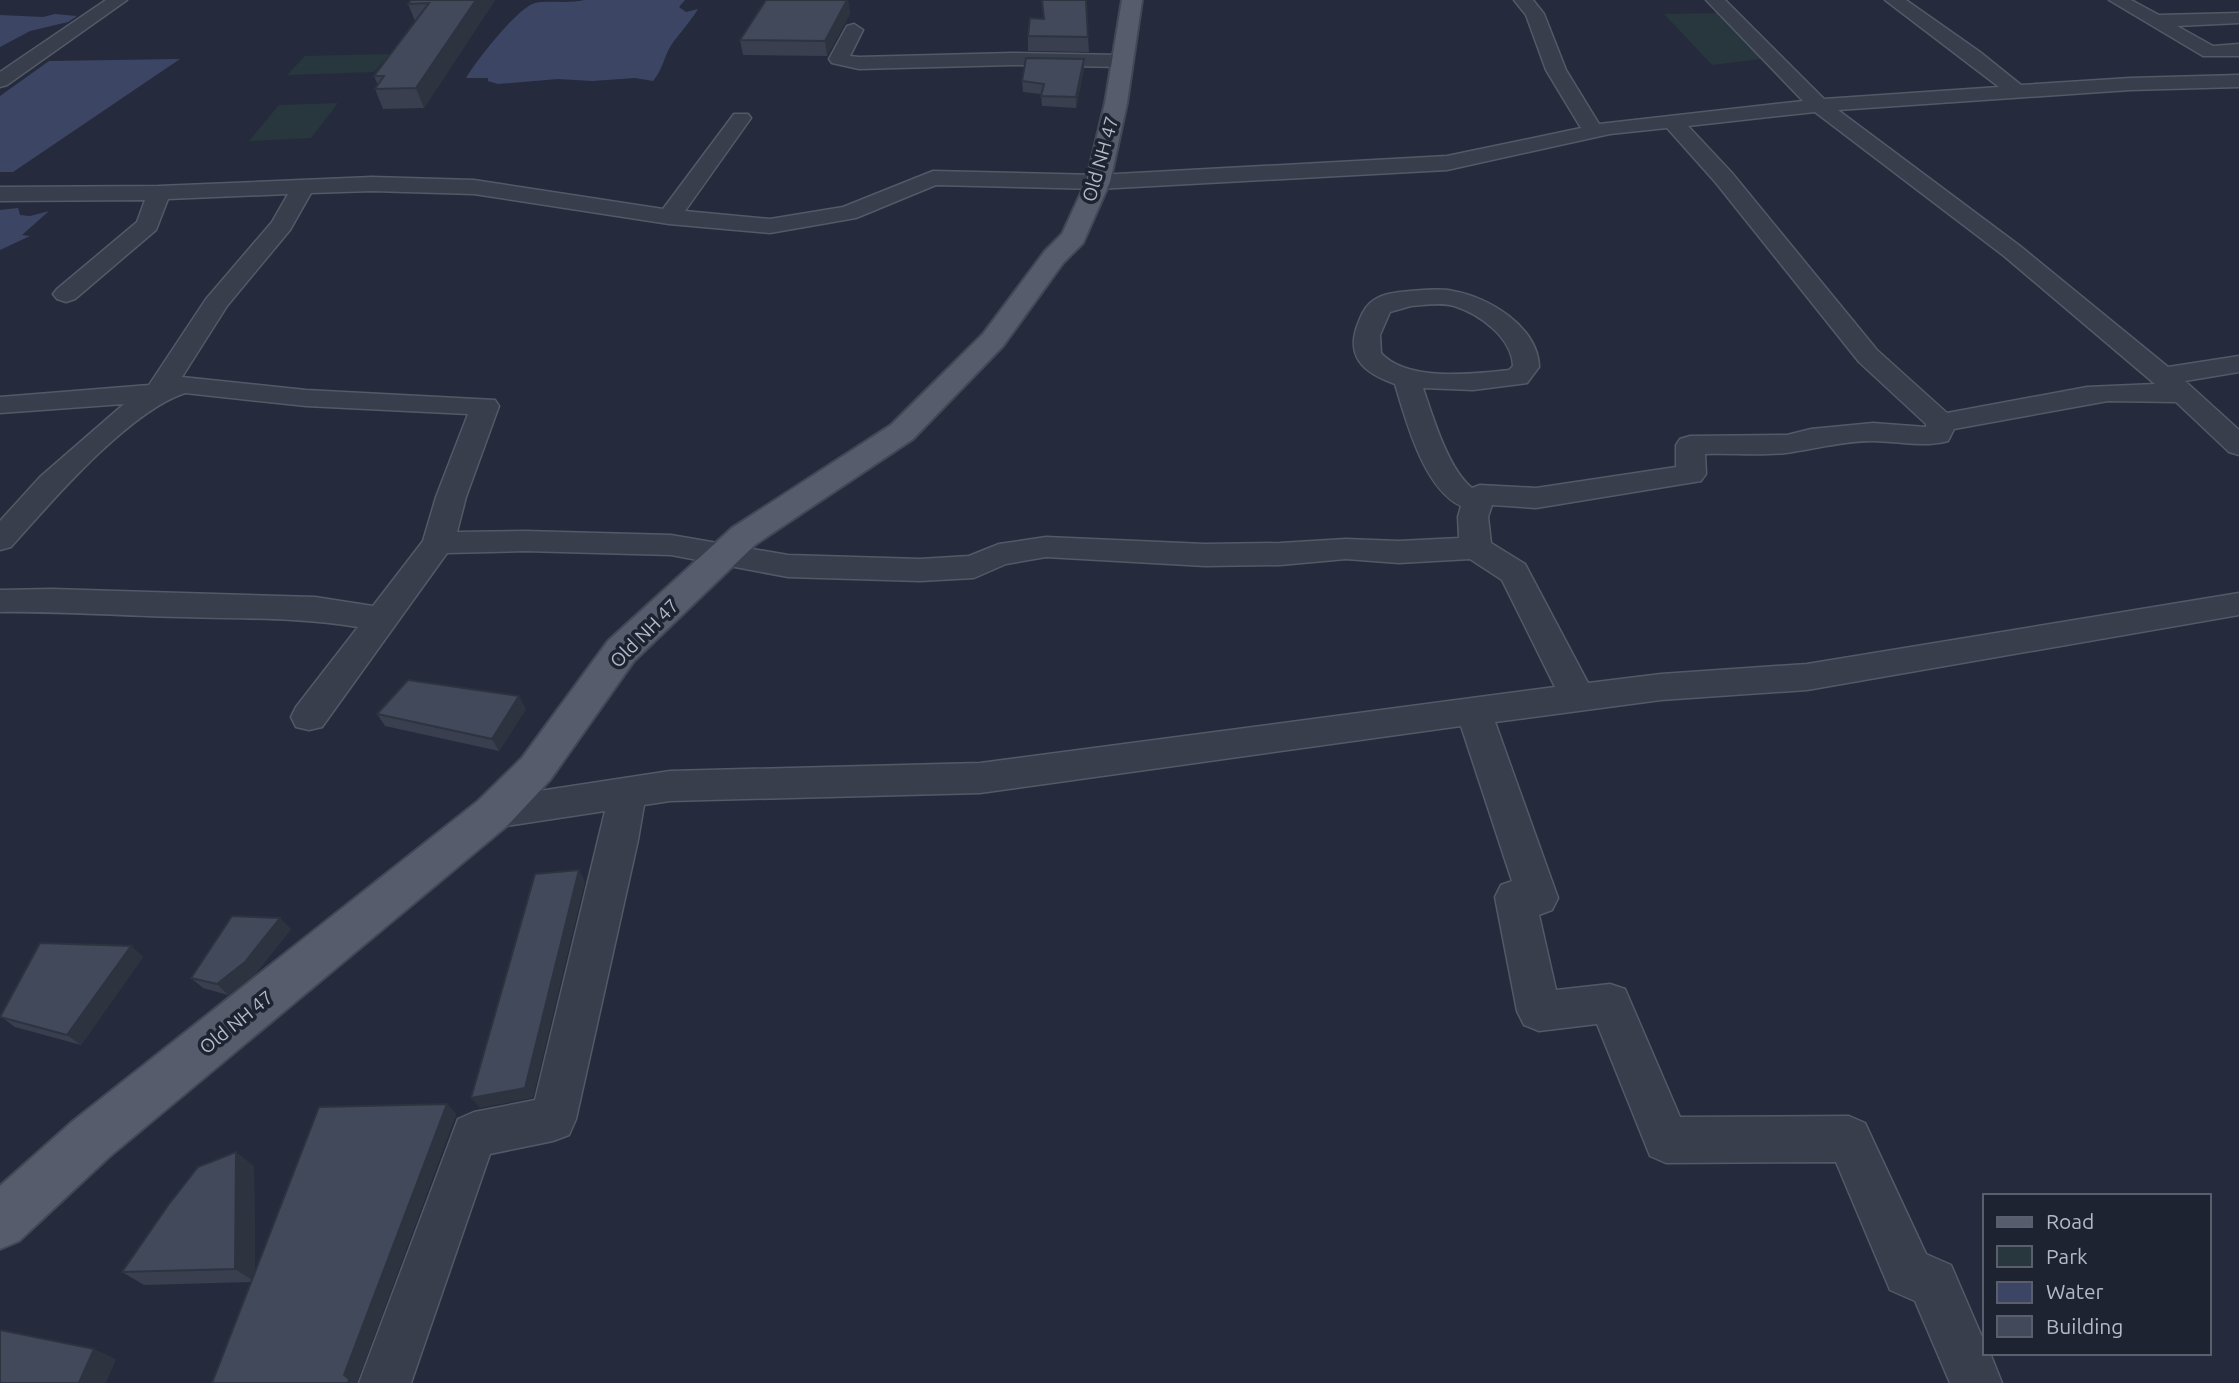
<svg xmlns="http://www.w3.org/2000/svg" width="2239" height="1383" viewBox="0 0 2239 1383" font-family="Ubuntu,sans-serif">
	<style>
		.green { fill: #27373d }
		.water { fill: #3c4664 }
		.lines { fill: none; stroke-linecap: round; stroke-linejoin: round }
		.minor-casing { stroke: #545967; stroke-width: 3 }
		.major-casing { stroke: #424755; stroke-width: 4 }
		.minor { fill: #393e4c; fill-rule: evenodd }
		.major { fill: #575c6c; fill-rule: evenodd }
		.wall { fill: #393f4e }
		.shaded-wall { fill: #2e3340 }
		.building { fill: #42495b; stroke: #2e3340; stroke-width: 2 }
		.labels { text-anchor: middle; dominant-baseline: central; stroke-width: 7; stroke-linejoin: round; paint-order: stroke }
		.street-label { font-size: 19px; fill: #b5b9c7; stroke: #1e2331 }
	</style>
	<rect width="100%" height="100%" fill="#252b3c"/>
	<path class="green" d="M 1725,13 L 1769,58 L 1712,65 L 1664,14 Z
		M 390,54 L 374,72 L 287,75 L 305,56 Z
		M 338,103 L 311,138 L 249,141 L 279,105 Z"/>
	<path class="water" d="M 584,0 L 685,0 L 679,7 L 686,12 L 698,9 C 695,15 679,35 674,41 C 665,52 663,70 653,81 L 635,78 L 592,81 L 558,79 L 498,84 L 488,81 L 488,78 L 466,78 C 477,60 517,8 535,3 C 551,0 568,4 584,0 Z
		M 55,14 L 77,16 L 68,22 L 30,31 L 0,47 L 0,15 L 43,17 Z
		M 180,59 L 13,172 L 0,172 L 0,96 L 49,61 Z
		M 18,208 L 20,215 L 30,216 L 49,211 L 22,235 L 30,236 L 0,250 L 0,210 Z"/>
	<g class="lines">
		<g class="minor-casing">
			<path id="minor" d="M 106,0 L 127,0 L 7,85 L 0,87 L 0,72 Z
				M 1514,0 L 1533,0 L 1544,14 L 1566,70 L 1599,124 L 1803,101 L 1706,0 L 1725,0 L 1824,99 L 1999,87 L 1885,0 L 1906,0 L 1980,52 L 2021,85 L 2130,78 L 2239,75 L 2239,87 L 2130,90 L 1838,110 L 2020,246 L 2168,367 L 2239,356 L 2239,372 L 2185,381 L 2239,430 L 2239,455 L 2229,452 L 2176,402 L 2108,401 L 1954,429 L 1948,441 C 1922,448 1898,441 1872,441 C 1843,441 1815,449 1786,453 C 1760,456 1732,453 1705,454 L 1706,474 L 1701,481 L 1536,508 L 1492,505 L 1488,517 L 1491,543 L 1525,564 L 1588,683 L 1661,674 L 1807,664 L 2239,593 L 2239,615 L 1807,690 L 1661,700 L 1495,722 L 1558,898 L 1552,910 L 1539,915 L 1556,990 L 1610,984 L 1625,989 L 1680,1117 L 1849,1116 L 1865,1123 L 1926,1254 L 1951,1265 L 1985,1344 L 1985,1353 L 1990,1353 L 2002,1383 L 1950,1383 L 1915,1301 L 1890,1290 L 1836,1162 L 1666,1163 L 1650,1156 L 1597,1024 L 1539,1031 L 1524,1025 L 1517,1011 L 1495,897 L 1501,885 L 1512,881 L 1461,726 L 980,793 L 670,801 L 644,805 L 638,840 L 576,1119 L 569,1135 L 553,1141 L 490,1154 L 411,1383 L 359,1383 L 458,1119 L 474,1112 L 535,1100 L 605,811 L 493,828 L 480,824 L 474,813 L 480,802 L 493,798 L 670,771 L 980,763 L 1555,687 L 1502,580 L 1470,559 L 1399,563 L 1346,559 L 1280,565 L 1205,566 L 1046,557 L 1006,564 L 974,578 L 920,581 L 788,577 L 671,555 L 525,551 L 447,553 L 322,727 L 309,730 L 296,727 L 291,717 L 296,707 L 358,627 C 299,617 241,619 182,617 C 121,616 61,611 0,612 L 0,590 L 52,589 L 315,597 L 373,606 L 423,541 L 436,497 L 468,414 L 306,406 L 185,393 C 128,412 52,501 11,547 L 0,550 L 0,521 L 40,477 L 124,404 L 0,413 L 0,397 L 149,385 L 206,299 L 272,222 L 288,194 L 168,199 L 156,230 L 75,299 L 66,302 L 57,299 L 53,294 L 57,289 L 137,222 L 145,200 L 0,201 L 0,187 L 159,186 L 372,177 L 474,180 L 663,209 L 734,114 L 748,114 L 751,118 L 685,211 L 770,219 L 843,207 L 933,171 L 1098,175 L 1447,156 L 1581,128 L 1546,70 L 1526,15 ZM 1815,112 L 2004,256 L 2155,384 L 2087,387 L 1947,413 L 1877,350 L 1732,173 L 1688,126 ZM 1667,128 L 1716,183 L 1859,362 L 1926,424 L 1926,427 L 1873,423 L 1811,429 L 1787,435 L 1690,436 L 1680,439 L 1676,445 L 1676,467 L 1536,488 L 1480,485 L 1472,488 C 1448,469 1433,417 1423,388 L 1473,390 L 1527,383 L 1539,367 C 1538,327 1489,297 1453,291 C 1440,288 1424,290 1410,291 C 1399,292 1384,293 1374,300 C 1367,304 1362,313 1359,321 C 1344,356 1363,373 1395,384 C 1406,421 1424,489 1461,506 L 1458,517 L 1459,538 L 1399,541 L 1346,539 L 1280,543 L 1205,544 L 1046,537 L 999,544 L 969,556 L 920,559 L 788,555 L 671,535 L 525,531 L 457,532 L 466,497 L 499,406 L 495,400 L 306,390 L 182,377 L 227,306 L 290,230 L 311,193 L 372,191 L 474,194 L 669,224 L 770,233 L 856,218 L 936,185 L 1098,189 L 1447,170 L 1610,134 ZM 1411,306 C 1424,305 1441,302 1454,306 C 1480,314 1512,338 1513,366 L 1509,370 C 1473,374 1407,382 1381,353 L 1380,335 L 1390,312 Z
				M 2109,0 L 2131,0 L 2159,15 L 2239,13 L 2239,23 L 2177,26 L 2213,46 L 2239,44 L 2239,56 L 2203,56 Z
				M 854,24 L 863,30 L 850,56 L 859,57 L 1012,53 L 1122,55 L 1132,61 L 1122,67 L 1012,65 L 859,69 L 832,63 L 829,59 L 847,26 Z"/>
		</g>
		<g class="major-casing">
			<path id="major" d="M 1122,0 L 1142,0 L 1127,103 L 1110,182 L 1083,243 L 1063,263 L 1003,346 L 913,439 L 756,544 L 634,661 L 550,780 L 508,825 L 109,1157 L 19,1241 L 0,1249 L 0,1186 L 73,1121 L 478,801 L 522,758 L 608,641 L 732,528 L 891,425 L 983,334 L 1045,251 L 1062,234 L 1086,182 L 1105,103 Z"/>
		</g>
		<use href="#minor" class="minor"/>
		<use href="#major" class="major"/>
	</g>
	<path class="wall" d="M 495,0 L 424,108 L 383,109 L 375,89 L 378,85 L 374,76 L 415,21 L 408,4 Z
		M 848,0 L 850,14 L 827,56 L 743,55 L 740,40 Z
		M 1028,36 L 1088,37 L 1089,52 L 1028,51 Z
		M 1084,69 L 1076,108 L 1042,106 L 1041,94 L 1023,92 L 1022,81 Z
		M 526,709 L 499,751 L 385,726 L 377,714 Z
		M 291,929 L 256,973 L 228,995 L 203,988 L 191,978 Z
		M 131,946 L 143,957 L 81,1045 L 15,1027 L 0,1016 Z
		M 447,1104 L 456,1114 L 357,1382 L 212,1383 L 251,1282 L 144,1285 L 122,1272 L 254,1166 L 255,1272 Z"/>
	<path class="shaded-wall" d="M 476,0 L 495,0 L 424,108 L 416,88 Z
		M 848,0 L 850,14 L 827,56 L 825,41 Z
		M 1084,59 L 1084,69 L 1076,108 L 1076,97 Z
		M 519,696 L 526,709 L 499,751 L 492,739 Z
		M 579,870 L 585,882 L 533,1098 L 480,1108 L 471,1098 Z
		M 280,918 L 291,929 L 256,973 L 228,995 L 217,984 Z
		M 131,946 L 143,957 L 81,1045 L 67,1035 Z
		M 447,1104 L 456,1114 L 357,1382 L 358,1383 L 348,1383 L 344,1375 Z
		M 236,1152 L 254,1166 L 255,1282 L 235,1269 Z
		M 94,1349 L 116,1359 L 106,1383 L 79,1383 Z"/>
	<path class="building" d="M 411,0 L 476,0 L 416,88 L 375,89 L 384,76 L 374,76 L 429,3 L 408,4 Z
		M 766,0 L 847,0 L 825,41 L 740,40 Z
		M 1042,0 L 1086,0 L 1088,37 L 1028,36 L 1030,18 L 1044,19 Z
		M 1026,58 L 1084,59 L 1076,97 L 1041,96 L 1044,84 L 1022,81 Z
		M 408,680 L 519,696 L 492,739 L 377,714 Z
		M 579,870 L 525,1088 L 471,1098 L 535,874 Z
		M 232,916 L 280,918 L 245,962 L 217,984 L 191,978 Z
		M 40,943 L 131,946 L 67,1035 L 0,1017 Z
		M 447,1104 L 344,1375 L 349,1379 L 348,1383 L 212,1383 L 319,1107 Z
		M 236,1152 L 235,1269 L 122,1272 L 169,1204 L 198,1167 Z
		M 0,1330 L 94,1349 L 79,1383 L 0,1383 Z"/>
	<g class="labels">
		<g class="street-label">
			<text transform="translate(1100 159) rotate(-74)">Old NH 47</text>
			<text transform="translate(644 633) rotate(-45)">Old NH 47</text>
			<text transform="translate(236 1022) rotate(-39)">Old NH 47</text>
		</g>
	</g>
	<rect x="1983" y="1194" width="228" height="161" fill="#1e2331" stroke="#5a5f6d" stroke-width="2"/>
	<rect x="1997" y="1217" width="35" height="10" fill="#575c6c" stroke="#5a5f6d" stroke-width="2"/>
	<text x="2046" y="1229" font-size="21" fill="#b5b9c7">Road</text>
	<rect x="1997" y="1246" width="35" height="21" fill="#27373d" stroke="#5a5f6d" stroke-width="2"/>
	<text x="2046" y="1264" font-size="21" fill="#b5b9c7">Park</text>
	<rect x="1997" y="1282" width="35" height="21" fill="#3c4664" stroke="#5a5f6d" stroke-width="2"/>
	<text x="2046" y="1299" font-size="21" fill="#b5b9c7">Water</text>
	<rect x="1997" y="1316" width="35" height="21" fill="#42495b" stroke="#5a5f6d" stroke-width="2"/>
	<text x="2046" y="1334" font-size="21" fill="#b5b9c7">Building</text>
</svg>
